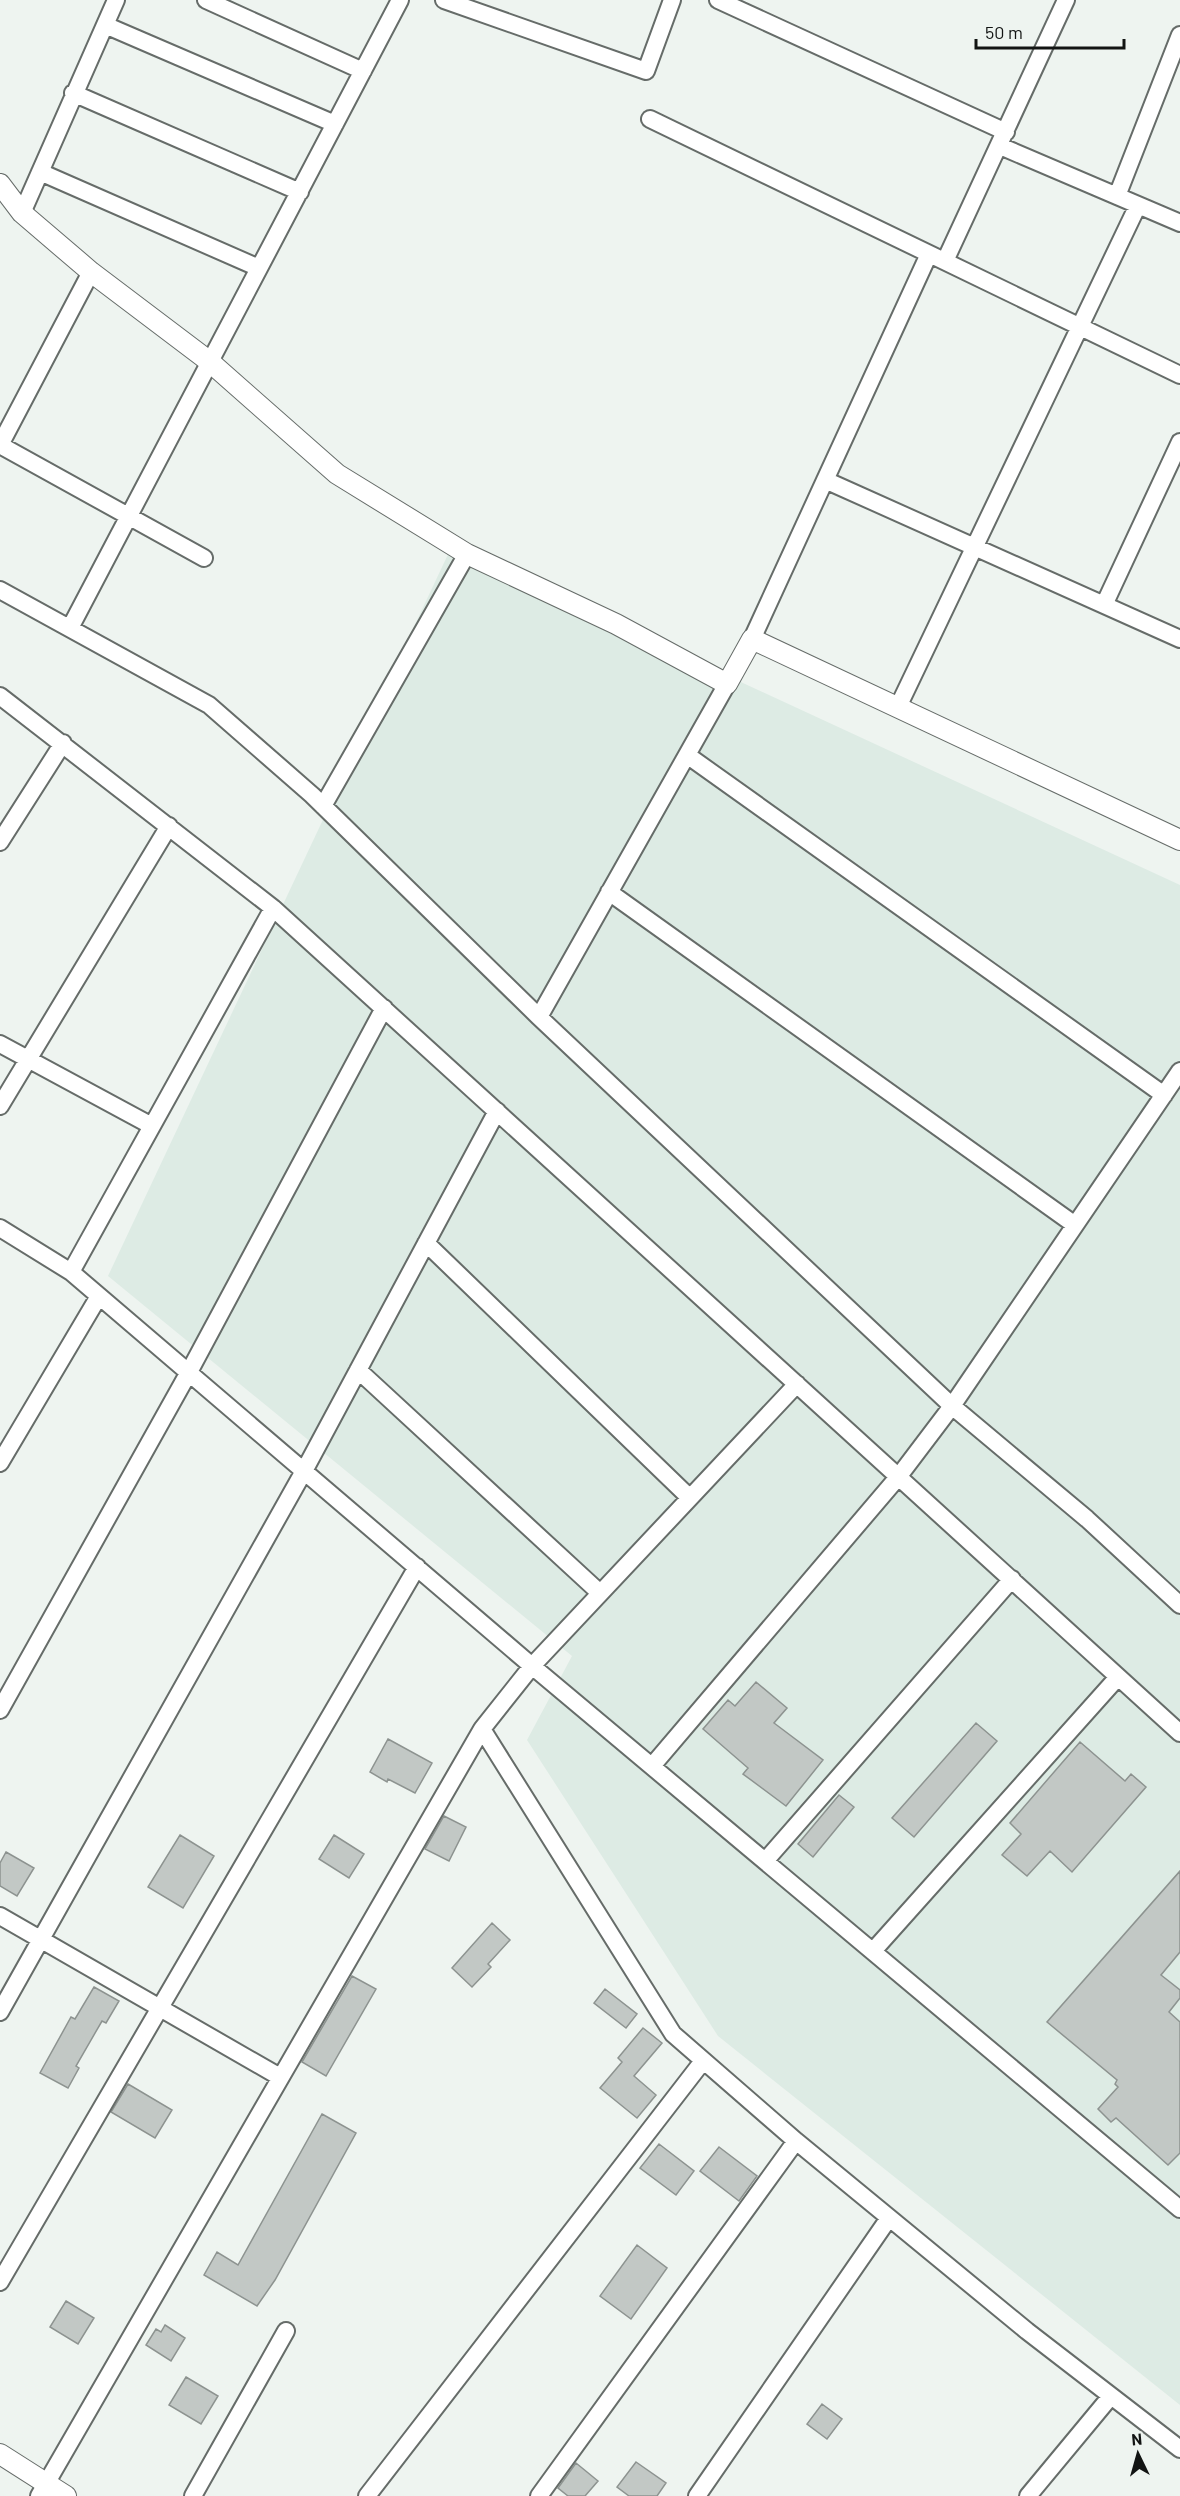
<svg xmlns="http://www.w3.org/2000/svg" width="1180" height="2496" viewBox="0 0 1180 2496" font-family="Barlow,sans-serif">
	<style>
		.built { fill: #ddebe4 }
		.building { fill: #c2c8c5; stroke: #8d9390; stroke-width: 1.5 }
		.lines { fill: none; stroke-linecap: round; stroke-linejoin: round }
		.minor-casing { stroke: #666c69; stroke-width: 20 }
		.tertiary-casing { stroke: #666c69; stroke-width: 22 }
		.minor { stroke: #fff; stroke-width: 16 }
		.tertiary { stroke: #fff; stroke-width: 20 }
	</style>
	<rect width="100%" height="100%" fill="#eef4f0"/>
	<path class="built" d="M 451,548 L 1180,885 L 1180,2405 L 718,2036 L 527,1740 L 572,1656 L 108,1276 Z"/>
	<path class="building" d="M 756,1682 L 787,1708 L 774,1723 L 823,1760 L 786,1806 L 743,1774 L 748,1768 L 703,1729 L 728,1700 L 735,1706 Z
		M 976,1723 L 997,1741 L 914,1837 L 892,1818 Z
		M 388,1739 L 432,1763 L 415,1793 L 388,1779 L 387,1782 L 370,1772 Z
		M 1080,1742 L 1125,1781 L 1131,1774 L 1146,1787 L 1072,1872 L 1050,1851 L 1027,1876 L 1002,1855 L 1021,1834 L 1010,1823 Z
		M 839,1795 L 854,1807 L 813,1857 L 798,1844 Z
		M 444,1816 L 466,1827 L 449,1861 L 425,1849 Z
		M 180,1835 L 214,1856 L 183,1908 L 148,1887 Z
		M 334,1835 L 364,1854 L 349,1878 L 319,1859 Z
		M 6,1852 L 34,1868 L 17,1896 L 0,1886 L 0,1863 Z
		M 1180,1871 L 1180,1952 L 1161,1975 L 1180,1990 L 1180,1998 L 1169,2012 L 1180,2022 L 1180,2153 L 1168,2165 L 1116,2118 L 1111,2122 L 1098,2109 L 1118,2087 L 1115,2084 L 1117,2080 L 1047,2022 Z
		M 492,1923 L 510,1940 L 488,1964 L 491,1967 L 472,1987 L 452,1968 Z
		M 352,1976 L 376,1989 L 326,2076 L 302,2062 Z
		M 94,1987 L 119,2001 L 106,2023 L 102,2021 L 76,2066 L 79,2068 L 68,2088 L 40,2073 L 71,2017 L 75,2019 Z
		M 605,1989 L 637,2014 L 626,2028 L 594,2003 Z
		M 643,2028 L 662,2043 L 634,2076 L 656,2095 L 637,2118 L 600,2088 L 622,2062 L 618,2058 Z
		M 128,2084 L 172,2110 L 155,2138 L 111,2112 Z
		M 322,2114 L 356,2133 L 275,2280 L 257,2306 L 204,2275 L 217,2252 L 238,2265 Z
		M 659,2144 L 694,2171 L 676,2195 L 640,2168 Z
		M 719,2147 L 757,2176 L 739,2201 L 700,2171 Z
		M 637,2245 L 667,2268 L 631,2319 L 600,2296 Z
		M 66,2301 L 94,2318 L 78,2344 L 50,2327 Z
		M 165,2325 L 185,2338 L 171,2361 L 146,2345 L 156,2329 L 161,2332 Z
		M 186,2377 L 218,2396 L 201,2424 L 169,2405 Z
		M 822,2404 L 842,2419 L 827,2439 L 807,2424 Z
		M 636,2462 L 666,2483 L 657,2496 L 629,2496 L 617,2487 Z
		M 576,2463 L 598,2481 L 585,2496 L 568,2496 L 558,2488 Z"/>
	<g class="lines">
		<g class="minor-casing">
			<path id="minor" d="M 206,0 L 363,71
				M 444,0 L 646,71 L 672,0
				M 718,0 L 1006,132
				M 105,25 L 335,124
				M 73,93 L 300,192
				M 650,119 L 1180,375
				M 1000,146 L 1180,223
				M 40,172 L 259,268
				M 1117,196 L 1180,35
				M 22,213 L 116,0
				M 945,261 L 1066,0
				M 91,272 L 0,445 L 204,558
				M 825,480 L 1180,639
				M 0,590 L 209,705 L 312,795 L 539,1017 L 952,1406 L 1087,1519 L 1180,1605
				M 1104,605 L 1180,442
				M 70,628 L 400,0
				M 752,639 L 929,254
				M 0,696 L 273,908 L 1180,1733
				M 898,707 L 1138,205
				M 687,755 L 1164,1095
				M 323,806 L 467,554
				M 0,842 L 63,743
				M 609,892 L 1075,1225
				M 273,908 L 71,1272 L 532,1666 L 1180,2209
				M 539,1017 L 727,684
				M 0,1044 L 152,1126
				M 0,1106 L 169,826
				M 0,1228 L 71,1272
				M 426,1243 L 690,1498
				M 358,1370 L 600,1593
				M 797,1384 L 532,1666 L 482,1729 L 673,2034 L 796,2141 L 1027,2331 L 1180,2449
				M 0,1463 L 99,1296
				M 0,1710 L 189,1372 L 384,1008
				M 652,1766 L 899,1476 L 952,1406 L 1180,1071
				M 766,1860 L 1012,1579
				M 0,1916 L 280,2077
				M 873,1951 L 1118,1677
				M 0,2012 L 304,1471 L 497,1111
				M 0,2282 L 417,1567
				M 39,2496 L 482,1729
				M 193,2496 L 286,2331
				M 367,2496 L 703,2061
				M 539,2496 L 796,2141
				M 697,2496 L 889,2218
				M 1028,2496 L 1111,2396"/>
		</g>
		<g class="tertiary-casing">
			<path id="tertiary" d="M 0,184 L 22,213 L 91,272 L 210,362 L 337,474 L 467,554 L 616,624 L 727,684 L 752,639 L 1180,840
				M 0,2454 L 66,2496"/>
		</g>
		<use href="#minor" class="minor"/>
		<use href="#tertiary" class="tertiary"/>
	</g>
	<g transform="translate(1138 2454) rotate(355)" stroke="#eef4f0" stroke-width="4.5" paint-order="stroke">
	<path d="M0-4.5L10 22L0 15L-10 22Z" fill="#121413"/>
	<text y="-9" font-size="16" font-weight="bold" text-anchor="middle" fill="#121413">N</text>
	</g>
	<path d="M976 39v9h148v-9" fill="none" stroke="#121413" stroke-width="3"/>
	<text x="985" y="39" font-size="18" fill="#121413" stroke="#eef4f0" stroke-width="4.5" paint-order="stroke">50 m</text>
</svg>
